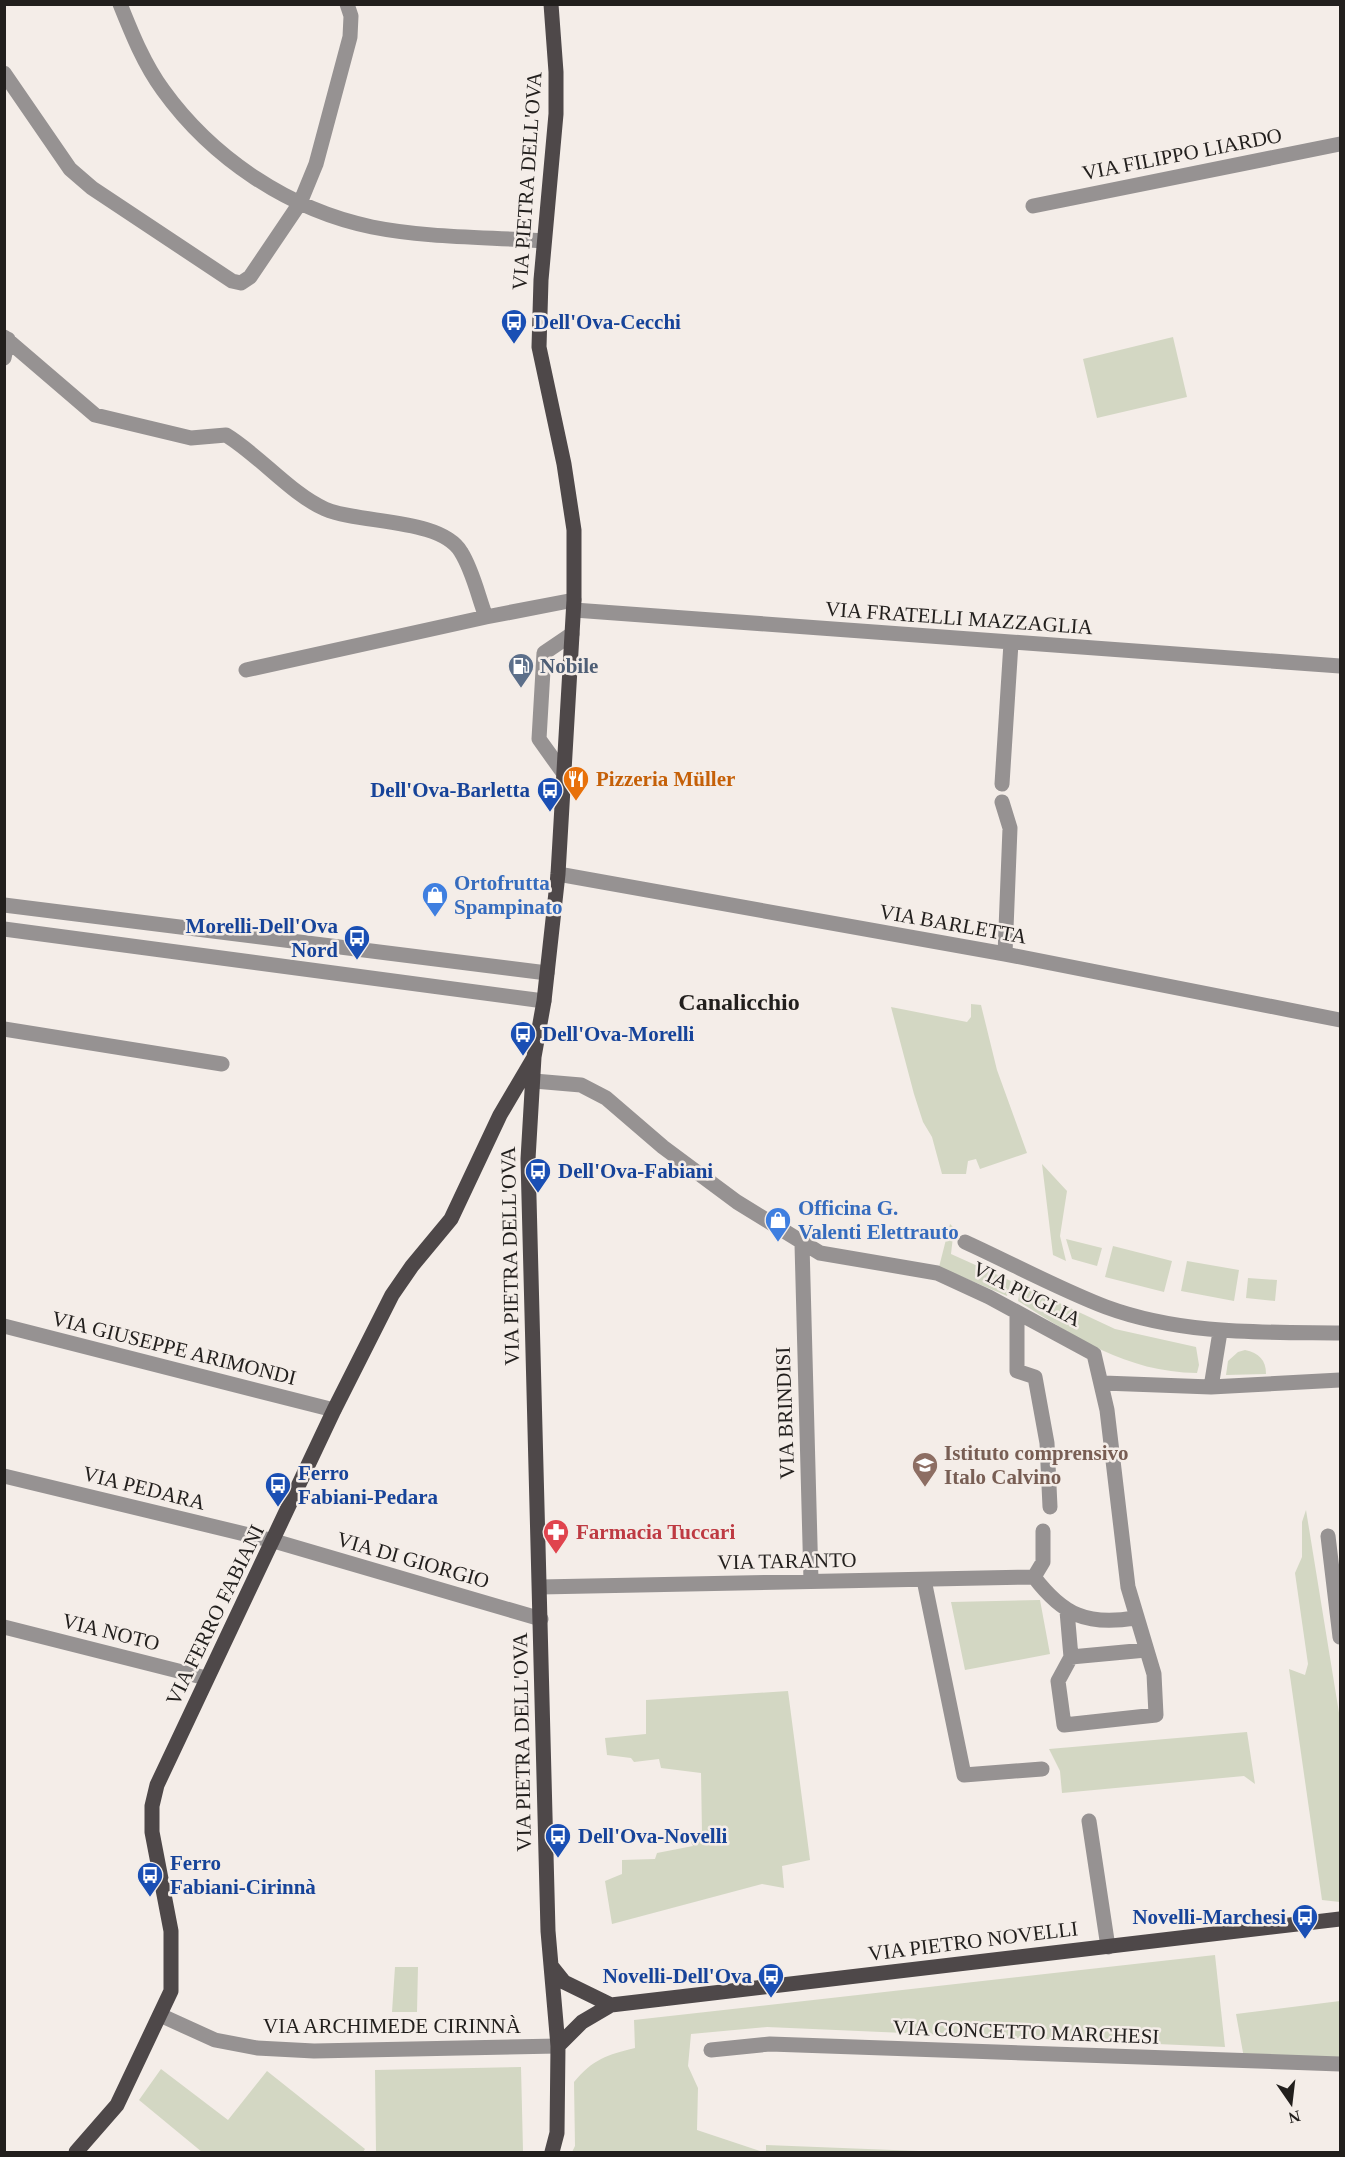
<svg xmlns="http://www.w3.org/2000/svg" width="1345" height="2157" viewBox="0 0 1345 2157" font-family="Georgia,serif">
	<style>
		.green { fill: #d3d7c3 }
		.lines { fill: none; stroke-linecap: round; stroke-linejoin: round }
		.minor { stroke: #969292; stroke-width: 15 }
		.major { stroke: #4e4849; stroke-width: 15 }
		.labels { text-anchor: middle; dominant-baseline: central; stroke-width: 5; stroke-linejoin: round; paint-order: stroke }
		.street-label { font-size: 21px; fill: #221f1d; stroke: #f4ede8 }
		.transit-label { font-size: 21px; font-weight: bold; fill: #164399; stroke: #f4ede8; text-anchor: start }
		.service-label { font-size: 21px; font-weight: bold; fill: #4e5e75; stroke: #f4ede8; text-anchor: start }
		.food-label { font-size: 21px; font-weight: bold; fill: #c56008; stroke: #f4ede8; text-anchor: start }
		.shop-label { font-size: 21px; font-weight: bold; fill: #366cbe; stroke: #f4ede8; text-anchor: start }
		.education-label { font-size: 21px; font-weight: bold; fill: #785e54; stroke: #f4ede8; text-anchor: start }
		.health-label { font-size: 21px; font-weight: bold; fill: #be3a42; stroke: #f4ede8; text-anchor: start }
		.quarter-label { font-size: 24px; font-weight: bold; fill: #221f1d; stroke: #f4ede8 }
	</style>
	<rect width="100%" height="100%" fill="#f4ede8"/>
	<path class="green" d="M 1173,337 L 1187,397 L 1097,418 L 1083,359 Z
		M 971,1004 L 981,1005 L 997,1070 L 1027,1153 L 980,1169 L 976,1159 L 968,1161 L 966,1174 L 942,1174 L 932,1137 L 923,1122 L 914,1094 L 891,1007 L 967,1022 L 971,1017 Z
		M 1042,1164 L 1067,1191 L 1060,1236 L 1066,1261 L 1053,1255 Z
		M 950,1224 L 954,1228 L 951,1254 L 1011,1281 L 1007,1296 L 939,1267 Z
		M 1066,1239 L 1102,1248 L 1097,1266 L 1072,1259 Z
		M 1113,1246 L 1172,1261 L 1164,1292 L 1105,1277 Z
		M 1187,1261 L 1239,1270 L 1234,1301 L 1181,1291 Z
		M 1248,1278 L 1277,1280 L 1275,1301 L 1246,1298 Z
		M 1021,1285 L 1115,1329 L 1196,1347 L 1199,1365 L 1197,1373 C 1125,1372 1076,1337 1018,1301 Z
		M 1245,1350 C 1259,1353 1266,1360 1266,1374 L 1226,1375 L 1228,1361 L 1238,1352 Z
		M 1306,1510 L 1340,1719 L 1340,1902 L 1322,1900 L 1289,1669 L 1305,1675 L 1308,1664 L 1295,1573 L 1302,1557 L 1302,1522 Z
		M 1040,1600 L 1050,1654 L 965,1670 L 951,1602 Z
		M 788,1691 L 810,1860 L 782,1866 L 784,1888 L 762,1884 L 612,1924 L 605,1881 L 622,1874 L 622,1860 L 655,1859 L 657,1853 L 693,1846 L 688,1837 L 702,1833 L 701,1773 L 661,1768 L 659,1759 L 634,1762 L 631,1758 L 607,1755 L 605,1738 L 646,1734 L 646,1700 Z
		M 1247,1732 L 1255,1784 L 1244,1776 L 1062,1793 L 1060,1771 L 1049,1749 Z
		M 1215,1955 L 1225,2047 L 767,2027 L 691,2034 L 688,2066 L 698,2088 L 697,2130 L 763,2152 L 572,2152 L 575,2146 L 574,2082 C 593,2059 607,2055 635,2048 L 634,2020 Z
		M 395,1967 L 418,1967 L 417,2012 L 392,2012 Z
		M 1340,2001 L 1340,2058 L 1244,2058 L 1236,2014 Z
		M 521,2067 L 523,2151 L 376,2152 L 375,2070 Z
		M 161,2069 L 228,2120 L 267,2071 L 365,2149 L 363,2152 L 202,2152 L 139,2100 Z
		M 766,2145 L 944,2152 L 766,2152 Z"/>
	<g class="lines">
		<path class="minor" d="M 120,4 C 132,34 144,64 163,90 C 212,158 289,210 372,227 C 427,238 488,237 544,241
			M 4,73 L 70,169 L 92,188 L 232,281 L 241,283 L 250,277 L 300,203 L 316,164 L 350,37 L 351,16 L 347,4
			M 1033,206 L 1340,144
			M 4,337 L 95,415 L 191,438 L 226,435 C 259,455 291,494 325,509 C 360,524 441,518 461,552 C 473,571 478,596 486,617 L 574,600
			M 4,358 L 8,339
			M 574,610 L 1340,666
			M 246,670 L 486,617
			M 564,774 L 539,739 L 544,653 L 572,634
			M 1002,784 L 1011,643
			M 1002,802 L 1010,828 L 1005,954
			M 558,874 L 1005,954 L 1340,1020
			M 4,905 L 547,973
			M 4,929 L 544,1001
			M 4,1029 L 222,1064
			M 534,1081 L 581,1085 L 606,1098 L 663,1147 L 737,1202 L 820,1253 L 937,1273 L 989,1297 L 1094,1354 L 1107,1410 L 1128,1587 L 1154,1674 L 1156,1715 L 1064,1725 L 1058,1681 L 1071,1657
			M 965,1242 C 1011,1263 1059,1289 1106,1307 C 1182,1335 1261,1332 1340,1333
			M 802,1244 L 811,1581
			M 1017,1313 L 1017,1371 L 1035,1377 L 1047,1443 L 1050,1507
			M 4,1326 L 334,1410
			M 1103,1383 L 1211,1387 L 1340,1380
			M 1211,1387 L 1220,1332
			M 4,1476 L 274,1541 L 541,1619
			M 1328,1536 L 1333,1578 L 1340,1579
			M 1034,1577 C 1063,1615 1087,1626 1135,1618
			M 1034,1577 L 1043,1562 L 1043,1531
			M 1333,1578 L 1340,1637
			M 924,1580 L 964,1775 L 1042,1769
			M 540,1587 L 1034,1577
			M 1067,1611 L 1071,1657 L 1146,1650
			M 4,1627 L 206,1678
			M 1089,1821 L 1108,1947
			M 160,2015 L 215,2040 L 257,2048 L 314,2051 L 558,2046
			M 711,2050 L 770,2044 L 1340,2064"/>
		<path class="major" d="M 551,4 L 556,72 L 556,114 L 541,280 L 539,347 L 564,464 L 574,530 L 574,600 L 558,874 L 544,1001 L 534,1057 L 528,1159 L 548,1931 L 558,2046 L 557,2133 L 552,2152
			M 552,1967 L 564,1982 L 611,2005
			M 558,2046 L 582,2022 L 611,2005 L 1340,1919
			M 76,2152 L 117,2105 L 171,1991 L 171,1931 L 152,1832 L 152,1806 L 157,1785 L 334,1410 L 392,1295 L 412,1266 L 451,1219 L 500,1115 L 533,1059"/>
	</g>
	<defs>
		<g id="bus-pin" transform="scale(1.35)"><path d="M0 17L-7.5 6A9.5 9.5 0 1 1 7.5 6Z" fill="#1a4fb4" stroke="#f4ede8"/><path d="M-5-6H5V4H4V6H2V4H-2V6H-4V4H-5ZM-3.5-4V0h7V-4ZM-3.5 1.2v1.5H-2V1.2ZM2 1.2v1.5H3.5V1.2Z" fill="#fff"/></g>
		<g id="fuel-pin" transform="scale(1.35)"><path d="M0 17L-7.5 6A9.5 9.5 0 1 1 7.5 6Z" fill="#5c6f8a" stroke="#f4ede8"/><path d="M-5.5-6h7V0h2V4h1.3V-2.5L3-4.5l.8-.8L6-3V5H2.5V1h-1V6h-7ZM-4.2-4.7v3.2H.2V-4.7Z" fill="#fff"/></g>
		<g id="restaurant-pin" transform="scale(1.35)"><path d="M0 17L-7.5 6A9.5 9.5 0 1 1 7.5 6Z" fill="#e8710a" stroke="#f4ede8"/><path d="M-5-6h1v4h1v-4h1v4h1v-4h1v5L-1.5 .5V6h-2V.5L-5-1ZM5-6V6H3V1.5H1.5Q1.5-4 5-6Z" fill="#fff"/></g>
		<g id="shop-pin" transform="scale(1.35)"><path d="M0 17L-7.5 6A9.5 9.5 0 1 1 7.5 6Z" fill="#3f7fe0" stroke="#f4ede8"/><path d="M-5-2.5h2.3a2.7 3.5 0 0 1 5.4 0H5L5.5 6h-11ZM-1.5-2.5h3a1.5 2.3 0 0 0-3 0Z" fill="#fff"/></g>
		<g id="school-pin" transform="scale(1.35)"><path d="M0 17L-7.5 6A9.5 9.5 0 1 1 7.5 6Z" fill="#8d6e63" stroke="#f4ede8"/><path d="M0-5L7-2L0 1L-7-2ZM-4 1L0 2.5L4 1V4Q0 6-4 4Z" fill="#fff"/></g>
		<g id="pharmacy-pin" transform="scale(1.35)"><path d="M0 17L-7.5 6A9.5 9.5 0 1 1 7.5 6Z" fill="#e0444e" stroke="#f4ede8"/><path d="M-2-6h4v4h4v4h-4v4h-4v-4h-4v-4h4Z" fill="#fff"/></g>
	</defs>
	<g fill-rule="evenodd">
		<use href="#bus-pin" x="514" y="322"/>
		<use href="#fuel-pin" x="521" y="666"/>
		<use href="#restaurant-pin" x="576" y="779"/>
		<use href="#bus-pin" x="550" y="790"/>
		<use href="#shop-pin" x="435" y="895"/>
		<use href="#bus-pin" x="357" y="938"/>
		<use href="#bus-pin" x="523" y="1034"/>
		<use href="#bus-pin" x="538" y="1171"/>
		<use href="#shop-pin" x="778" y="1220"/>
		<use href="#school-pin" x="925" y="1465"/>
		<use href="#bus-pin" x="278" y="1485"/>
		<use href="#pharmacy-pin" x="556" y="1532"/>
		<use href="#bus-pin" x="558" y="1836"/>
		<use href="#bus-pin" x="150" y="1875"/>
		<use href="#bus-pin" x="1305" y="1917"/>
		<use href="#bus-pin" x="771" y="1976"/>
	</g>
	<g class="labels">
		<g class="street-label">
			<text transform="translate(1182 154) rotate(-11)">VIA FILIPPO LIARDO</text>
			<text transform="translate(527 181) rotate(-86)">VIA PIETRA DELL'OVA</text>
			<text transform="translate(959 618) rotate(4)">VIA FRATELLI MAZZAGLIA</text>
			<text transform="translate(953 924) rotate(10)">VIA BARLETTA</text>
			<text transform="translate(510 1256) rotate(-91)">VIA PIETRA DELL'OVA</text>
			<text transform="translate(1027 1294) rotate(27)">VIA PUGLIA</text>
			<text transform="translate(174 1348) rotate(14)">VIA GIUSEPPE ARIMONDI</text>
			<text transform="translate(785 1413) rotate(-92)">VIA BRINDISI</text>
			<text transform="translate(144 1488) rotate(14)">VIA PEDARA</text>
			<text transform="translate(413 1560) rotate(16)">VIA DI GIORGIO</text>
			<text transform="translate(787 1561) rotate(-1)">VIA TARANTO</text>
			<text transform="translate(215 1615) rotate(-64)">VIA FERRO FABIANI</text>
			<text transform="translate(111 1632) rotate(14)">VIA NOTO</text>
			<text transform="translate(522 1742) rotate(-91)">VIA PIETRA DELL'OVA</text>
			<text transform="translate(973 1941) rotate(-7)">VIA PIETRO NOVELLI</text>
			<text x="392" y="2026">VIA ARCHIMEDE CIRINNÀ</text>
			<text transform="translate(1026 2032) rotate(2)">VIA CONCETTO MARCHESI</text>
		</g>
		<g class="transit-label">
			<text x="534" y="322">Dell'Ova-Cecchi</text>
			<text x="530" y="790" text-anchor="end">Dell'Ova-Barletta</text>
			<text x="338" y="926" text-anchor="end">Morelli-Dell'Ova<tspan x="338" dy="24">Nord</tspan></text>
			<text x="542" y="1034">Dell'Ova-Morelli</text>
			<text x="558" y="1171">Dell'Ova-Fabiani</text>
			<text x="298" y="1473">Ferro<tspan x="298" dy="24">Fabiani-Pedara</tspan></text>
			<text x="578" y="1836">Dell'Ova-Novelli</text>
			<text x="170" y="1863">Ferro<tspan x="170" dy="24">Fabiani-Cirinnà</tspan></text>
			<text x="1286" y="1917" text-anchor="end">Novelli-Marchesi</text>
			<text x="752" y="1976" text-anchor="end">Novelli-Dell'Ova</text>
		</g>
		<g class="service-label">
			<text x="540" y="666">Nobile</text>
		</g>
		<g class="food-label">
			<text x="596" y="779">Pizzeria Müller</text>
		</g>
		<g class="shop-label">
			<text x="454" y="883">Ortofrutta<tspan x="454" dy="24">Spampinato</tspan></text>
			<text x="798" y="1208">Officina G.<tspan x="798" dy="24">Valenti Elettrauto</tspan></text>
		</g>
		<g class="education-label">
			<text x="944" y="1453">Istituto comprensivo<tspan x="944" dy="24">Italo Calvino</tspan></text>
		</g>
		<g class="health-label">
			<text x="576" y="1532">Farmacia Tuccari</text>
		</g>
		<g class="quarter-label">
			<text x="739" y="1002">Canalicchio</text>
		</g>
	</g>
	<rect width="1345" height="2157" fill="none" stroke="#221f1d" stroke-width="12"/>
	<g transform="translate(1291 2103) rotate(166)" stroke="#f4ede8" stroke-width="4.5" paint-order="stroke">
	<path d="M0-4.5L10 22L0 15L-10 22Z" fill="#221f1d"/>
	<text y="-9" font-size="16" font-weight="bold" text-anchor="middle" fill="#221f1d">N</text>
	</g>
</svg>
